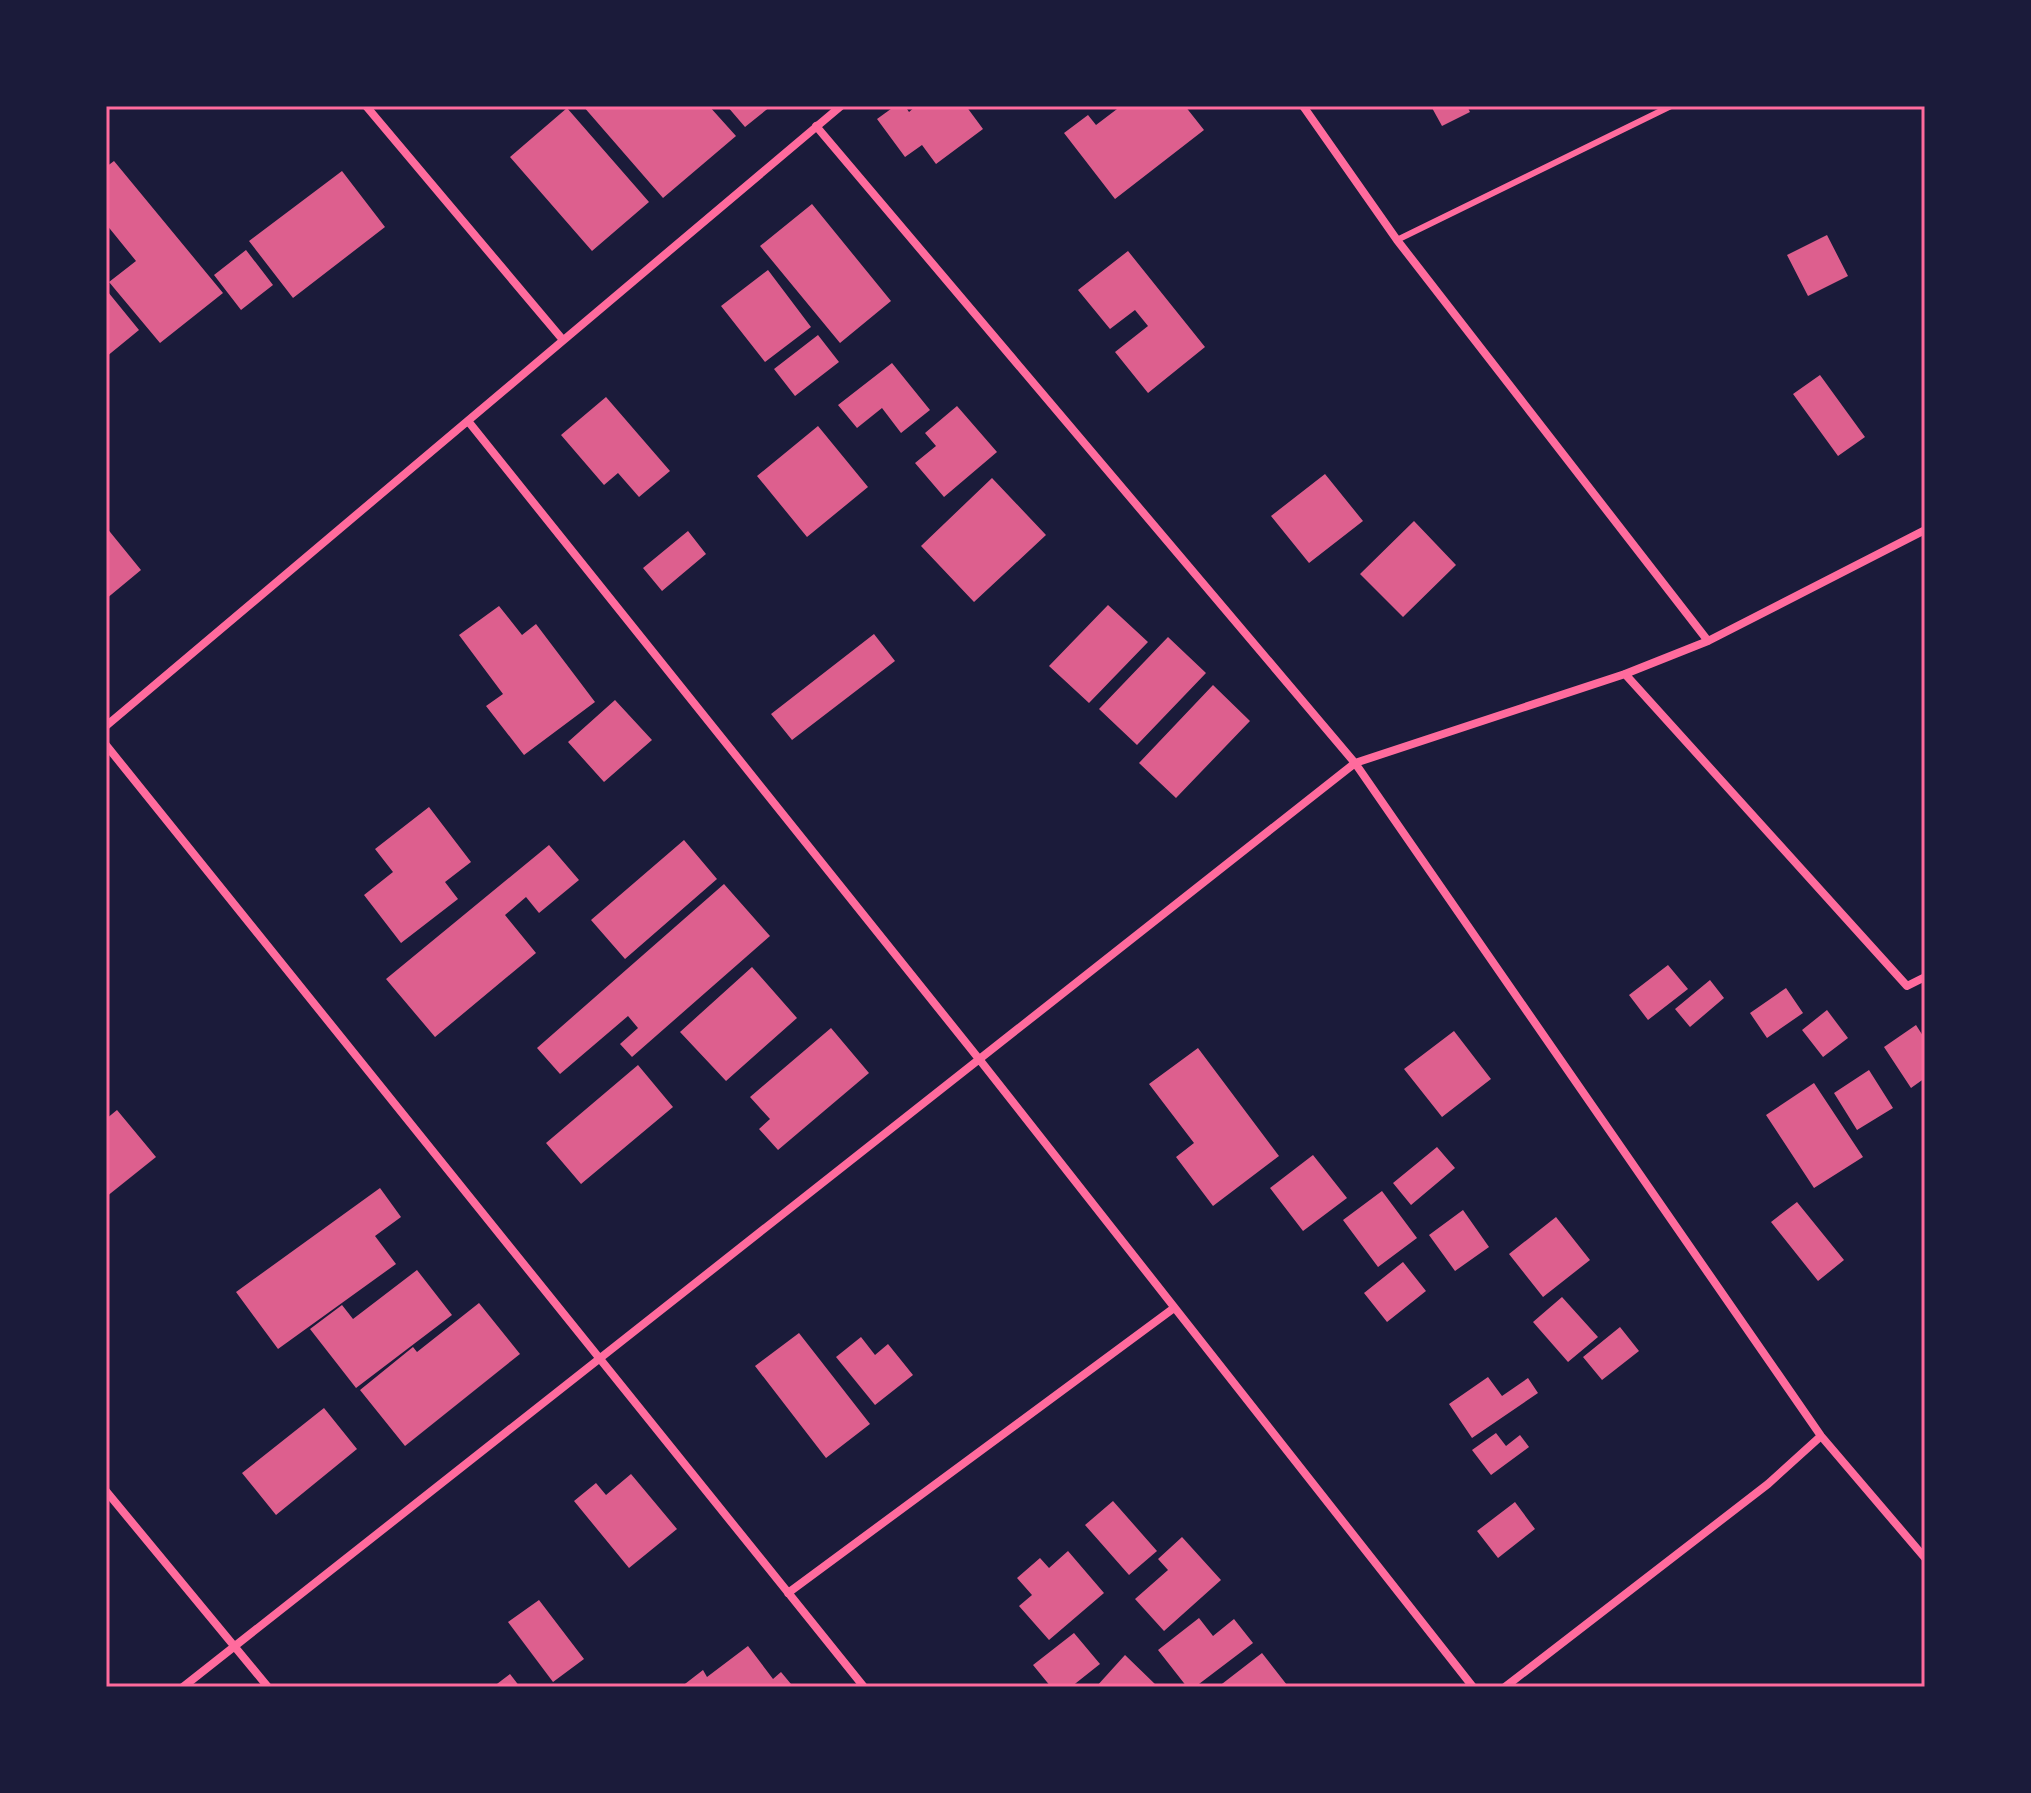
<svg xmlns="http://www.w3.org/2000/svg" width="2031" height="1793" viewBox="0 0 2031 1793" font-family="'Varela Round',sans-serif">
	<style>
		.building { fill: #dd5f8e }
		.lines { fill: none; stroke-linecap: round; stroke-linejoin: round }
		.service { stroke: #ff6b9d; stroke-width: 6 }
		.minor { stroke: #ff6b9d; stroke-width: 8 }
		.neatline { fill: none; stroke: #ff6b9d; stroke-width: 3 }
	</style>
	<rect width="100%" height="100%" fill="#1b1b3a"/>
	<path class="building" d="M 583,106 L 709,106 L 736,136 L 663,198 Z
		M 727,106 L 771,106 L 745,127 Z
		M 895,106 L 905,106 L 909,112 L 916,106 L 966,106 L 983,129 L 936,164 L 922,145 L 905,157 L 877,119 Z
		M 1121,106 L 1185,106 L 1204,130 L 1115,199 L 1064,133 L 1088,115 L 1096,125 Z
		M 1431,106 L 1467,106 L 1470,112 L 1442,126 Z
		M 567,108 L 649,202 L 592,251 L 510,157 Z
		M 114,161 L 223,293 L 160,343 L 109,282 L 136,261 L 106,224 L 106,167 Z
		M 342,171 L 385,227 L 293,298 L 249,241 Z
		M 812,204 L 891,301 L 840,343 L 760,246 Z
		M 1827,235 L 1848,276 L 1808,296 L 1787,255 Z
		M 246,250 L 273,285 L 241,310 L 214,275 Z
		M 1128,251 L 1205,347 L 1148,393 L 1115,352 L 1148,326 L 1135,310 L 1110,329 L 1078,290 Z
		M 768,270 L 811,327 L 765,362 L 721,306 Z
		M 108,292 L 139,330 L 106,357 L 106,294 Z
		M 818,335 L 839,362 L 795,396 L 774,369 Z
		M 892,363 L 930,410 L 901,433 L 882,408 L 857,428 L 838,405 Z
		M 1820,375 L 1865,437 L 1838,456 L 1793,394 Z
		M 606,397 L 670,471 L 639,497 L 618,473 L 604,485 L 561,435 Z
		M 957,406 L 997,452 L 944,497 L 915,463 L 936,446 L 925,433 Z
		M 818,426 L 868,487 L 807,537 L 757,476 Z
		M 1325,474 L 1363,521 L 1309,563 L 1271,516 Z
		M 992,478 L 1046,535 L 974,602 L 921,546 Z
		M 1414,521 L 1456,565 L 1403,617 L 1360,574 Z
		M 106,527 L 141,570 L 106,599 Z
		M 688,531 L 706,554 L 662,591 L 643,568 Z
		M 1108,605 L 1148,642 L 1089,703 L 1049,666 Z
		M 499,606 L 522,635 L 536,624 L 595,702 L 524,755 L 486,706 L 503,694 L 459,635 Z
		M 874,634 L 895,661 L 792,740 L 771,714 Z
		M 1168,637 L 1206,673 L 1137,745 L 1099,709 Z
		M 1213,685 L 1250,721 L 1176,798 L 1139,763 Z
		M 615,700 L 652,740 L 604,782 L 568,742 Z
		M 429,807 L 471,862 L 445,882 L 458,899 L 401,943 L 364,895 L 393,872 L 375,849 Z
		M 684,840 L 717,879 L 625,959 L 591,920 Z
		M 549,845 L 579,880 L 539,913 L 526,897 L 505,915 L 536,953 L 435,1037 L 386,979 Z
		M 724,884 L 770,936 L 632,1057 L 620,1044 L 638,1028 L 628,1016 L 560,1074 L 537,1048 Z
		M 1668,965 L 1688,989 L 1648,1020 L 1629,995 Z
		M 752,967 L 797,1018 L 726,1081 L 680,1032 Z
		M 1710,980 L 1724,998 L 1690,1027 L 1675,1009 Z
		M 1786,988 L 1803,1013 L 1767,1038 L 1750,1013 Z
		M 1827,1010 L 1848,1038 L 1823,1057 L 1802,1030 Z
		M 1916,1025 L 1925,1039 L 1925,1078 L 1911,1088 L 1884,1047 Z
		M 831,1028 L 869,1073 L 778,1150 L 759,1129 L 770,1119 L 750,1097 Z
		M 1454,1031 L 1491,1079 L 1442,1117 L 1404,1069 Z
		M 1198,1048 L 1279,1156 L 1213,1206 L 1176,1157 L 1194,1143 L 1149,1084 Z
		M 638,1065 L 673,1107 L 581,1184 L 546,1143 Z
		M 1869,1070 L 1893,1108 L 1857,1130 L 1834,1093 Z
		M 1814,1083 L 1863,1157 L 1814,1188 L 1766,1115 Z
		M 117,1110 L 156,1157 L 106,1197 L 106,1119 Z
		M 1437,1147 L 1455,1168 L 1411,1205 L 1393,1183 Z
		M 1313,1155 L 1347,1198 L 1303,1231 L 1270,1188 Z
		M 380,1188 L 401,1217 L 375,1236 L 396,1264 L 278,1349 L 236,1292 Z
		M 1382,1191 L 1417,1238 L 1378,1267 L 1343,1220 Z
		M 1797,1202 L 1844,1260 L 1818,1281 L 1771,1222 Z
		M 1463,1210 L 1489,1247 L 1455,1271 L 1429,1235 Z
		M 1556,1217 L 1590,1260 L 1543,1297 L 1509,1254 Z
		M 1403,1262 L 1426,1291 L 1387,1322 L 1364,1293 Z
		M 417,1270 L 452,1315 L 356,1388 L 310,1329 L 342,1305 L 353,1319 Z
		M 1562,1297 L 1598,1337 L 1568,1362 L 1533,1322 Z
		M 479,1303 L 520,1354 L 405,1446 L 360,1390 L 413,1347 L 417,1352 Z
		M 1620,1327 L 1639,1351 L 1602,1380 L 1583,1357 Z
		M 799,1333 L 870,1424 L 826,1458 L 755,1366 Z
		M 861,1337 L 875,1355 L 888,1344 L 913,1375 L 875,1405 L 836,1357 Z
		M 1488,1377 L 1502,1396 L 1528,1378 L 1538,1393 L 1472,1438 L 1449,1404 Z
		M 324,1408 L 357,1449 L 276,1515 L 242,1473 Z
		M 1496,1433 L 1506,1446 L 1520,1435 L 1529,1447 L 1491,1475 L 1472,1450 Z
		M 631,1474 L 677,1529 L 629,1568 L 574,1501 L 596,1483 L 606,1495 Z
		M 1113,1501 L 1157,1551 L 1129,1575 L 1085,1525 Z
		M 1515,1502 L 1535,1529 L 1498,1558 L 1477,1531 Z
		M 1182,1537 L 1221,1580 L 1164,1631 L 1135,1599 L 1168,1570 L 1158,1559 Z
		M 1068,1551 L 1104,1593 L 1049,1640 L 1019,1606 L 1032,1595 L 1017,1578 L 1040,1558 L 1049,1568 Z
		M 539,1600 L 584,1659 L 553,1682 L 508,1622 Z
		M 1199,1618 L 1213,1636 L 1234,1619 L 1253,1643 L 1195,1687 L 1187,1687 L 1158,1650 Z
		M 1074,1633 L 1100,1664 L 1071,1687 L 1051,1687 L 1033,1665 Z
		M 748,1646 L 773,1679 L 781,1672 L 791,1684 L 786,1687 L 681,1687 L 703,1670 L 707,1677 Z
		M 1262,1653 L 1287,1685 L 1285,1687 L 1218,1687 Z
		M 1125,1655 L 1156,1685 L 1155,1687 L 1096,1687 Z
		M 510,1674 L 520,1687 L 493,1687 Z"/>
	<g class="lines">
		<path class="service" d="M 1397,240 L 1671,106"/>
		<path class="minor" d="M 366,106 L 563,340
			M 1303,106 L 1397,240 L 1708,641
			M 816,126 L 1355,763 L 1821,1436 L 1925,1558
			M 468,421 L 979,1059 L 1473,1687
			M 1625,674 L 1907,986 L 1925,977
			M 106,726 L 841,106
			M 106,745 L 864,1687
			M 106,1491 L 268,1687
			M 788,1593 L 1174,1308
			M 183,1687 L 1355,763 L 1625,674 L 1708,641 L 1925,530
			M 1505,1687 L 1768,1484 L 1821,1436"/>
	</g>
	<rect width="2031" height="1793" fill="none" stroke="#1b1b3a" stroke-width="216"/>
	<rect x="108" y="108" width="1815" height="1577" class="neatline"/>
</svg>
